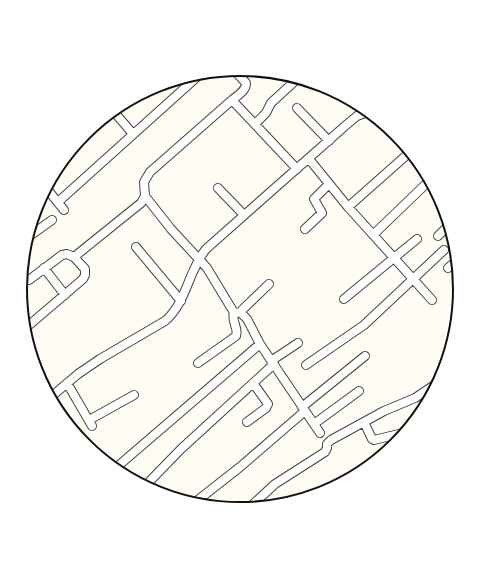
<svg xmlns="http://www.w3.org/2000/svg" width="480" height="577" viewBox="0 0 480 577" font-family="'Roboto Serif',serif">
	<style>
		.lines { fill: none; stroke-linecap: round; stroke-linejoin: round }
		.minor-casing { stroke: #434343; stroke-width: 10 }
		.minor { stroke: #fff; stroke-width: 8 }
		.rim { fill: none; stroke: #101010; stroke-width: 2 }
	</style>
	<rect width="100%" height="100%" fill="#fefcf3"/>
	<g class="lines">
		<g class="minor-casing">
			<path id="minor" d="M 332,91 L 334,93
				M 232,100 C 238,95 246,91 246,83 L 234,70
				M 297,108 L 329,141
				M 115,113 L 133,134
				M 255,124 L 266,113 L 271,103 L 296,80
				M 309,159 L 348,207 L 409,153
				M 218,188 L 244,215
				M 47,189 L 64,210
				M 145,196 L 171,229 L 207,268 L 233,311 L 236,313 L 240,312 L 247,319 L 260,344 L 320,433
				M 58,202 L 197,77
				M 348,207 L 432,300
				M 305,229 L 322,213 L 314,199 L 329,184
				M 374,234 L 428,182
				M 31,235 L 52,220
				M 438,236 L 448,226
				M 136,247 L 181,301
				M 44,268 L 65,295
				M 448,268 L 455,262
				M 29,280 L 62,255 L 67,254 L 74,257
				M 344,299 L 417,239
				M 240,312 L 269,284
				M 28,326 L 83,279 L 85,275 L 85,269 L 74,257 L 141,203 L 145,196 L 144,182 L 150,172 L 232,100 L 297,169
				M 271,361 L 298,343
				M 198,363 L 236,336 C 239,327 231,323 234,312
				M 306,365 L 364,325 L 444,250
				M 67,383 L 92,426
				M 52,396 L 78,374 L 100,359 L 165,321 C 187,302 188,271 206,249 L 345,126 L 357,116 L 365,113
				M 302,407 L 365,356
				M 89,420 L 134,395
				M 247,422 L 266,408 L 268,404 L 253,383
				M 364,422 L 372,439 L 374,440 L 403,433
				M 314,424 L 359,391
				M 118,466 L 260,344
				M 146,485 L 181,449 L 274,364
				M 198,500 L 240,467 L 305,411
				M 250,507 L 275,484 L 325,452 L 327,448 L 327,444 L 331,440 L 384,411 L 415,398 L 436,384"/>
		</g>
		<use href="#minor" class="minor"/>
	</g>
	<path d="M0 0H480V577H0ZM27 289a213 213 0 1 1 426 0a213 213 0 1 1-426 0Z" fill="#fff" fill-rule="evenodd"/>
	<path class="rim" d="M27 289a213 213 0 1 1 426 0a213 213 0 1 1-426 0Z"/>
</svg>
